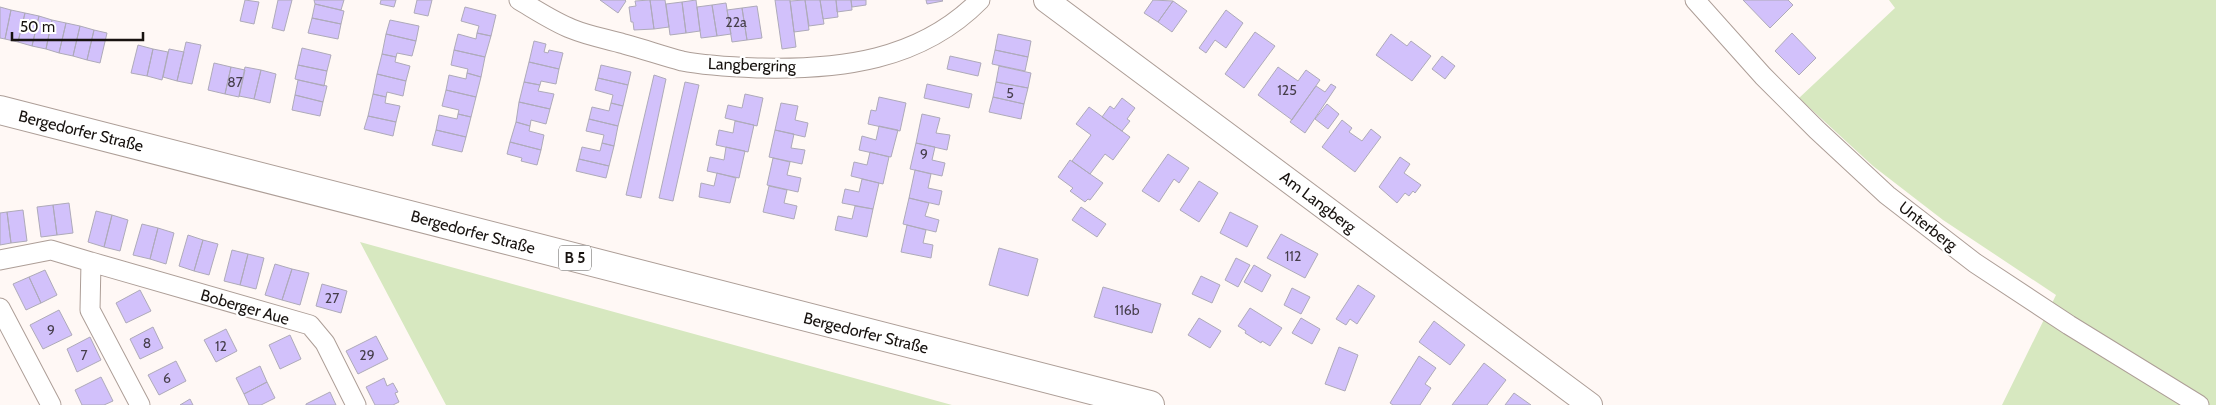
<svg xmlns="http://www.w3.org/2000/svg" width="2216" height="405" viewBox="0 0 2216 405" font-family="Cabin,sans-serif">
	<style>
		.green { fill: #d7e8c0 }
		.building { fill: #d2c1fb; stroke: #aeaab9 }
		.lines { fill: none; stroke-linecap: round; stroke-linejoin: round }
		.minor-casing { stroke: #ad9e97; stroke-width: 21 }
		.tertiary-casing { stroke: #ad9e97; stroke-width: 26 }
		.primary-casing { stroke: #ad9e97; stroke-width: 30 }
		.minor { stroke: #fff; stroke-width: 19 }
		.tertiary { stroke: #fff; stroke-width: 24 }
		.primary { stroke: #fff; stroke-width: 28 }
		.labels { text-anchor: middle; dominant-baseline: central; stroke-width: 4.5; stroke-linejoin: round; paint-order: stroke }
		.number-label { font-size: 14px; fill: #463e4b }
		.shield { fill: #fff; stroke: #5d5a58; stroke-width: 1 }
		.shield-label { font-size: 15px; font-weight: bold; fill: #181310 }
		.street-label { font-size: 16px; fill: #181310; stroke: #fff }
	</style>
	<rect width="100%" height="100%" fill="#fff8f5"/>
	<path class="green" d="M 1889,0 L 2216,0 L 2216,405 L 2002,405 L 2056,295 L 1943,220 L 1873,166 L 1799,98 L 1895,8 Z
		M 360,242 L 952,405 L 446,405 Z"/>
	<path class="building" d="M 245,0 L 259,2 L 254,24 L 240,21 Z
		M 278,0 L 292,0 L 284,31 L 272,28 Z
		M 314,0 L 344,0 L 341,10 L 315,4 Z
		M 381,0 L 396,0 L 394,7 L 380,4 Z
		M 417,0 L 432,0 L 428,16 L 414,13 Z
		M 600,0 L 625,0 L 626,1 L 618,13 Z
		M 650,0 L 665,0 L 669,27 L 654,29 Z
		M 650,0 L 654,29 L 634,30 L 633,22 L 631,22 L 629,7 L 636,6 L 635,1 Z
		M 696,0 L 700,31 L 686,33 L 682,2 Z
		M 775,0 L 790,0 L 796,47 L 782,49 Z
		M 805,0 L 820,0 L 824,24 L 809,26 Z
		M 805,0 L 809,30 L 794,32 L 790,1 Z
		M 820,0 L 836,0 L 838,17 L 823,19 Z
		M 836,0 L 851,0 L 852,10 L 837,12 Z
		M 851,0 L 866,0 L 866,5 L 852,7 Z
		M 926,0 L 942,0 L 943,1 L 927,4 Z
		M 1153,0 L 1173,1 L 1158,22 L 1144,13 Z
		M 1743,0 L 1788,0 L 1793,5 L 1770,28 Z
		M 1173,1 L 1187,11 L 1172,32 L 1158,22 Z
		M 682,2 L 686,33 L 670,35 L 666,4 Z
		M 726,3 L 731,34 L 717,36 L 712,5 Z
		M 315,4 L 344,11 L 341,24 L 312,18 Z
		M 712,5 L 717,36 L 701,38 L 697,7 Z
		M 757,6 L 762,38 L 747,40 L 742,8 Z
		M 0,7 L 11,10 L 5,39 L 0,38 Z
		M 465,7 L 496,15 L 491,36 L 477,33 L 479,26 L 461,21 Z
		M 742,8 L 747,40 L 732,42 L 727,10 Z
		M 11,10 L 25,13 L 18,42 L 5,39 Z
		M 1226,10 L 1243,23 L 1226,48 L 1215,40 L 1206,53 L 1199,48 Z
		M 25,13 L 39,16 L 32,46 L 18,42 Z
		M 39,16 L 52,20 L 46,49 L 32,46 Z
		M 312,18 L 341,24 L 338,39 L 308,33 Z
		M 52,20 L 66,23 L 59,53 L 46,49 Z
		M 390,20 L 419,26 L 416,41 L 386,34 Z
		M 66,23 L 80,26 L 73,56 L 59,53 Z
		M 80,26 L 94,30 L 87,60 L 73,56 Z
		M 94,30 L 107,33 L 100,63 L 87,60 Z
		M 1255,32 L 1275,46 L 1244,88 L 1225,74 Z
		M 477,33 L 491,36 L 485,57 L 454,50 L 458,34 L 476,39 Z
		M 1792,33 L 1816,58 L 1799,75 L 1775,51 Z
		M 386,34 L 416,41 L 412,56 L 397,53 L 396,57 L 382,54 Z
		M 998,34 L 1031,41 L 1028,57 L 995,50 Z
		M 1391,34 L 1407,46 L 1411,41 L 1431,56 L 1412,81 L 1376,55 Z
		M 534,41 L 546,44 L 544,52 L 548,53 L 549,50 L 563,53 L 559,69 L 529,62 Z
		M 186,42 L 201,45 L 192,84 L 177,81 Z
		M 138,45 L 153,49 L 147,76 L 131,73 Z
		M 302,48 L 331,55 L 327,71 L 298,65 Z
		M 153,49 L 168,52 L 162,80 L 147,76 Z
		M 169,49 L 184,52 L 177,81 L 163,77 Z
		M 454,50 L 485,57 L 481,77 L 467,73 L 468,69 L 451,65 Z
		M 995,50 L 1028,57 L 1025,71 L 992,64 Z
		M 382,54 L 396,57 L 395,62 L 410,66 L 406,81 L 377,74 Z
		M 950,56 L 981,63 L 978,76 L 947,69 Z
		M 1442,56 L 1455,66 L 1445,79 L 1432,69 Z
		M 529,62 L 559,69 L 556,84 L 541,81 L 540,85 L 524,82 Z
		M 214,63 L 231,67 L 225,94 L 208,90 Z
		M 298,65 L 327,71 L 324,86 L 295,79 Z
		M 601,65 L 631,72 L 628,85 L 598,78 Z
		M 999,66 L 1031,73 L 1028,88 L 996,82 Z
		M 231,67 L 245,70 L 239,97 L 225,94 Z
		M 245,67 L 261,70 L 254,99 L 239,96 Z
		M 1278,67 L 1298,81 L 1306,70 L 1320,80 L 1292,120 L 1258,95 Z
		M 261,70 L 276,74 L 270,103 L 254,99 Z
		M 467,73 L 481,77 L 476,97 L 446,90 L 449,75 L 466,79 Z
		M 377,74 L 406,81 L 403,96 L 387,92 L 386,97 L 373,94 Z
		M 654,75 L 666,79 L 641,198 L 626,195 Z
		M 598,78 L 628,85 L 623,106 L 611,103 L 613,95 L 595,90 Z
		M 298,80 L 327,86 L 323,102 L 295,95 Z
		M 524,82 L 540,85 L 538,91 L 554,94 L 550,109 L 519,102 Z
		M 685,82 L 699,85 L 673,201 L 659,198 Z
		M 996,82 L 1028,88 L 1024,104 L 993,97 Z
		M 927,84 L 972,94 L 969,108 L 924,98 Z
		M 1331,84 L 1336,87 L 1305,133 L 1290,122 L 1316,86 L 1325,92 Z
		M 446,90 L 476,97 L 471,117 L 458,114 L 459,110 L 442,106 Z
		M 373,94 L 386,97 L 385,103 L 400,106 L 396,122 L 368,116 Z
		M 745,94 L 763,98 L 757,126 L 725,118 L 728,105 L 742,108 Z
		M 295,95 L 323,102 L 320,116 L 292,110 Z
		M 879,97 L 906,103 L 900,131 L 868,124 L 871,110 L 876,111 Z
		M 993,97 L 1024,104 L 1021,119 L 989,112 Z
		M 1122,98 L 1135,108 L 1127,119 L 1130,121 L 1122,131 L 1102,117 L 1110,106 L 1114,109 Z
		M 519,102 L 550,109 L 546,124 L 531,120 L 530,126 L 516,122 Z
		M 611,103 L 623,106 L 618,126 L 589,119 L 592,107 L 609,111 Z
		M 781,103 L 798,106 L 795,120 L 808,123 L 805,137 L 775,130 Z
		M 1327,104 L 1339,114 L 1328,129 L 1315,119 Z
		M 1089,107 L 1130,137 L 1113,160 L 1105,154 L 1090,174 L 1072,161 L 1091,135 L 1076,124 Z
		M 458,114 L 471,117 L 466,137 L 436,130 L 439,115 L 457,119 Z
		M 922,114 L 940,118 L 936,133 L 950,135 L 947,150 L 916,143 Z
		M 368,116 L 396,122 L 393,136 L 364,129 Z
		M 589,119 L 618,126 L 614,146 L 602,143 L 604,135 L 586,131 Z
		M 1342,120 L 1352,128 L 1349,132 L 1362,141 L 1371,129 L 1381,137 L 1355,172 L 1322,147 Z
		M 735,121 L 754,125 L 748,152 L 716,145 L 719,130 L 733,133 Z
		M 516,122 L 530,126 L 529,131 L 544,135 L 541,150 L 510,142 Z
		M 879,126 L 898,130 L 891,157 L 859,150 L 862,136 L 876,140 Z
		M 436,130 L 466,137 L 462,152 L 432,145 Z
		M 775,130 L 794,134 L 791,148 L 805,150 L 802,164 L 769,157 Z
		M 510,142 L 541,150 L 537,165 L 521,161 L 522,158 L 507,154 Z
		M 602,143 L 614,146 L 609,166 L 579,159 L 582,147 L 600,151 Z
		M 916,143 L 935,147 L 932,160 L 945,163 L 942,176 L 910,169 Z
		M 726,147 L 745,151 L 739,178 L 707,171 L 710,157 L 724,160 Z
		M 870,152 L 889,157 L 883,184 L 851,176 L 854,162 L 867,165 Z
		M 1168,154 L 1189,168 L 1179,183 L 1174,179 L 1159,202 L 1142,191 Z
		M 1400,157 L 1410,164 L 1404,173 L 1421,185 L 1415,193 L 1413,191 L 1409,196 L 1405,193 L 1397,203 L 1379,187 Z
		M 773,158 L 790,162 L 787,175 L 801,178 L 798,192 L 767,185 Z
		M 579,159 L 609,166 L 606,178 L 576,171 Z
		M 1070,160 L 1103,183 L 1090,200 L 1088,199 L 1085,202 L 1070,191 L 1073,188 L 1058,177 Z
		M 915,170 L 931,174 L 928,188 L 942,191 L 939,205 L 909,198 Z
		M 717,173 L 736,178 L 730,203 L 699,197 L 701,183 L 714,186 Z
		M 862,179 L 879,183 L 873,209 L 842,203 L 845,189 L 859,192 Z
		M 1199,181 L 1218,193 L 1199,222 L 1180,210 Z
		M 769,186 L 787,190 L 784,203 L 797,206 L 794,219 L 763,212 Z
		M 909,198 L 929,203 L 925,216 L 939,220 L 936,232 L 903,224 Z
		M 69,203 L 73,233 L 57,235 L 53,205 Z
		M 53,205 L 57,235 L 41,237 L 37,207 Z
		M 855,206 L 873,209 L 867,237 L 835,230 L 838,216 L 852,219 Z
		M 1081,207 L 1106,224 L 1097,237 L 1072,220 Z
		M 23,210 L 27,241 L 11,243 L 7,212 Z
		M 96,211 L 112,215 L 104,247 L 88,242 Z
		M 7,212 L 11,243 L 0,245 L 0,213 Z
		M 1230,212 L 1258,226 L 1247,247 L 1220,233 Z
		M 112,215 L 128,220 L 120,251 L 104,247 Z
		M 142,224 L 158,228 L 150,259 L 133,255 Z
		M 907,225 L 926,230 L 923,243 L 933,245 L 931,258 L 901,252 Z
		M 158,228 L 174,233 L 166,264 L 150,259 Z
		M 1281,234 L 1318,254 L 1305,278 L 1267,258 Z
		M 188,235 L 203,240 L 194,271 L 179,266 Z
		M 203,240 L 218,244 L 209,275 L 194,271 Z
		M 999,248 L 1038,259 L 1028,296 L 989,285 Z
		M 232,250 L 248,254 L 240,285 L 224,281 Z
		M 248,254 L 264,258 L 256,289 L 240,285 Z
		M 1236,258 L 1250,265 L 1238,287 L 1225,280 Z
		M 275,264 L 292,269 L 282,300 L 265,295 Z
		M 1254,265 L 1271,275 L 1262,292 L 1244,282 Z
		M 292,269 L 309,273 L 300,305 L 282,300 Z
		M 45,270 L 57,295 L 41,303 L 29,277 Z
		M 1201,276 L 1220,285 L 1212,303 L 1192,294 Z
		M 29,277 L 41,303 L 26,310 L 13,284 Z
		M 322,284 L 347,291 L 341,313 L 316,306 Z
		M 1358,285 L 1375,296 L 1357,324 L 1350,319 L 1346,325 L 1336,319 Z
		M 1103,287 L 1161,304 L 1152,333 L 1094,317 Z
		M 1292,288 L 1310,297 L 1301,314 L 1284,305 Z
		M 140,290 L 151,311 L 126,323 L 116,303 Z
		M 1250,308 L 1282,328 L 1270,346 L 1262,341 L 1261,343 L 1245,333 L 1246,331 L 1238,326 Z
		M 59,310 L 72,335 L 43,349 L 30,325 Z
		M 1199,318 L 1221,331 L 1210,348 L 1188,335 Z
		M 1301,318 L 1320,329 L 1312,344 L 1292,333 Z
		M 1434,321 L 1465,345 L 1450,365 L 1419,342 Z
		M 153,327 L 163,348 L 140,359 L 130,339 Z
		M 226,329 L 237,351 L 216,362 L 204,340 Z
		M 290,335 L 301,359 L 280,369 L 269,345 Z
		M 376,336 L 388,359 L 358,374 L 346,351 Z
		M 90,337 L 101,360 L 77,372 L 67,349 Z
		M 1339,347 L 1358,355 L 1345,391 L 1325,384 Z
		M 1419,356 L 1436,368 L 1425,384 L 1431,388 L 1420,405 L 1393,405 L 1390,403 Z
		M 176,361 L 186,381 L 159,395 L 148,375 Z
		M 1484,363 L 1506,380 L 1487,405 L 1452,405 Z
		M 260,366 L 267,382 L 244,394 L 236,378 Z
		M 101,377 L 113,401 L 104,405 L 82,405 L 75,390 Z
		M 384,378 L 387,386 L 393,383 L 398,392 L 395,393 L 399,402 L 393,405 L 375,405 L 366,387 Z
		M 267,382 L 275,398 L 261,405 L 249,405 L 244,394 Z
		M 330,392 L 336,405 L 306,405 L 306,404 Z
		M 1514,393 L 1531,405 L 1505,405 Z
		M 190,399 L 193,405 L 180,405 Z"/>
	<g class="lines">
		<g class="minor-casing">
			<path id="minor" d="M 519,0 C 536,10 554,22 572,29 C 589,36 607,39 624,44 C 643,49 663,56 682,61 C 707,66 733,67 758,68 C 839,70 920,61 980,0
				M 1695,0 L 1763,76 L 1817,130 L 1887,195 L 1975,263 L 2069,325 L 2199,405
				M 0,260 L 51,250 L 91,262
				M 0,308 L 51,405
				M 140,405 L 90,310 L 91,262 L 310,325 L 325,343 L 356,405"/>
		</g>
		<g class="tertiary-casing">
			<path id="tertiary" d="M 1046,0 L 1590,405"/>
		</g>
		<g class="primary-casing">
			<path id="primary" d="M 0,110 L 1150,405"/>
		</g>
		<use href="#minor" class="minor"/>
		<use href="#tertiary" class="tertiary"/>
		<use href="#primary" class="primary"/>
	</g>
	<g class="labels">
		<g class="number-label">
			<text x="736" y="22">22a</text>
			<text x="235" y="82">87</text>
			<text x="1287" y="90">125</text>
			<text x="1010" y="93">5</text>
			<text x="924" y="154">9</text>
			<text x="1293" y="256">112</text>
			<text x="332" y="298">27</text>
			<text x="1127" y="310">116b</text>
			<text x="51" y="330">9</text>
			<text x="147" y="343">8</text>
			<text x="221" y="346">12</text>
			<text x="84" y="355">7</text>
			<text x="367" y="355">29</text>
			<text x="167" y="378">6</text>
		</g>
		<rect class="shield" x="559" y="245.5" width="32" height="25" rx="4"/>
		<g class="shield-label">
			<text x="575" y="258">B 5</text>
		</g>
		<g class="street-label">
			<text transform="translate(752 65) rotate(2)">Langbergring</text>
			<text transform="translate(81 131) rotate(14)">Bergedorfer Straße</text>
			<text transform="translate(1318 202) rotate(37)">Am Langberg</text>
			<text transform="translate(1928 226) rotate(38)">Unterberg</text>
			<text transform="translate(473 232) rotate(15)">Bergedorfer Straße</text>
			<text transform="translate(245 307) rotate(16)">Boberger Aue</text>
			<text transform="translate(866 333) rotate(14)">Bergedorfer Straße</text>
		</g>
	</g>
	<path d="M12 32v8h131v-8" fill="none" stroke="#181310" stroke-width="2.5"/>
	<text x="20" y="32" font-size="15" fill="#181310" stroke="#ffffff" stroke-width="4" paint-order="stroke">50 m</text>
</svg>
